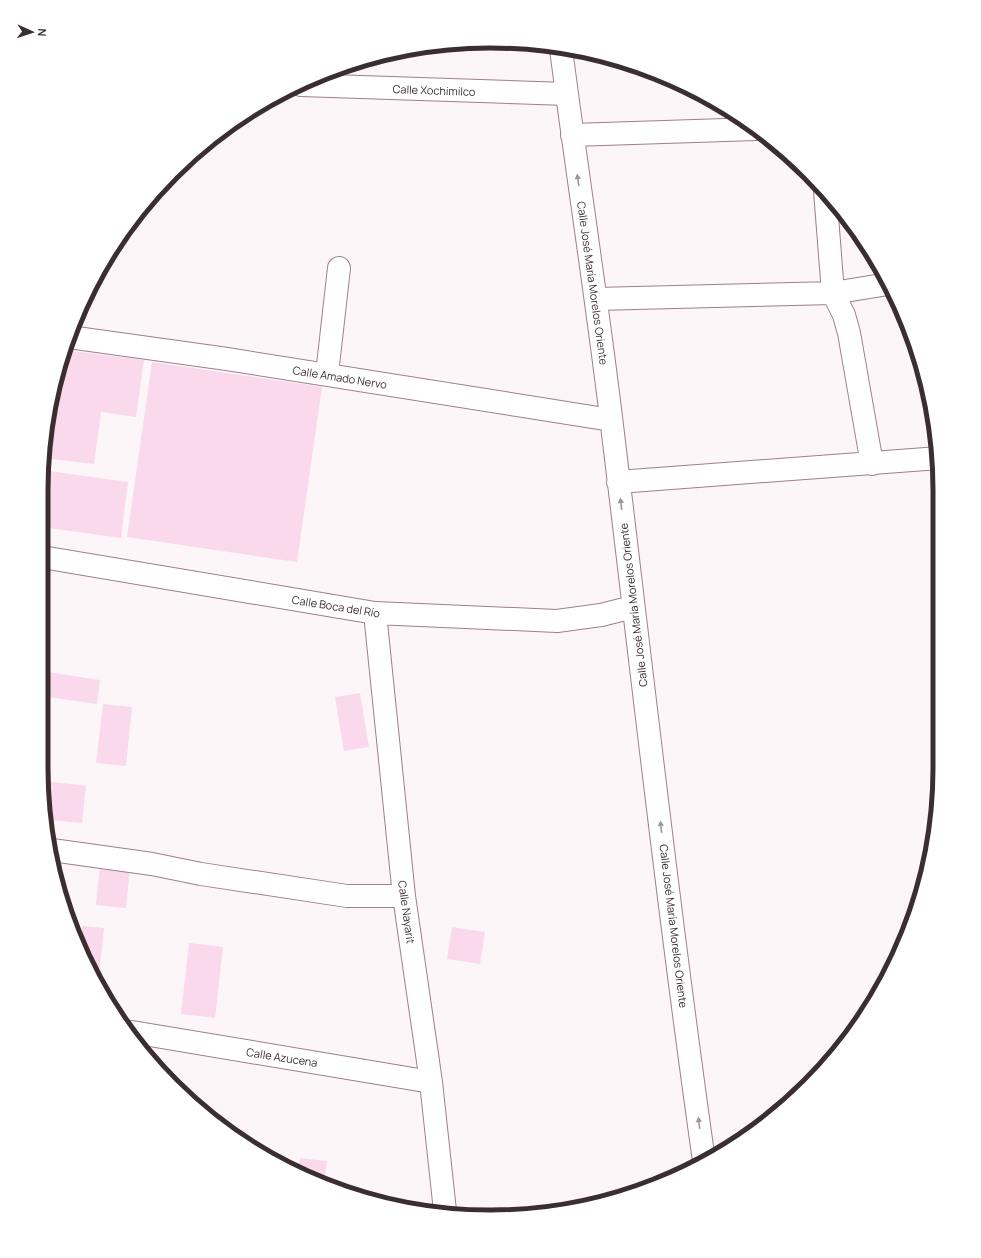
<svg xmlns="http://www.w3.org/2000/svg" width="981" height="1258" viewBox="0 0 981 1258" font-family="Manrope,sans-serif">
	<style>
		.building { fill: #f9d9eb }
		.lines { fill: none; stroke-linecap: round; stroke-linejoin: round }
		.street-casing { stroke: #9e7f86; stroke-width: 24 }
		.street { stroke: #fff; stroke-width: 22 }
		.oneway { fill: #9d9698 }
		.labels { text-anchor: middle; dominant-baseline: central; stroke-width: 3.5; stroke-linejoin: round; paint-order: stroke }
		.street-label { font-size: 11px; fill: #3b2e31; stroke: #fff }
		.rim { fill: none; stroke: #3b2e31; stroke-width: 5 }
	</style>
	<rect width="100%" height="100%" fill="#fdf6f8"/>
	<path class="building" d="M 64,350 L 144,360 L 136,417 L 101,412 L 94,464 L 43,458 Z
		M 152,362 L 322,387 L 297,562 L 127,537 Z
		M 42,470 L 128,482 L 121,538 L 42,527 Z
		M 41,671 L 100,680 L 97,704 L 41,696 Z
		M 360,693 L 369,747 L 344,751 L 335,697 Z
		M 103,704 L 132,707 L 126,766 L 96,763 Z
		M 46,781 L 86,786 L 82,823 L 48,820 L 45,796 Z
		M 100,864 L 130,867 L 126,908 L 96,905 Z
		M 82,926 L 104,928 L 98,985 L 80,941 Z
		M 452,927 L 485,932 L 480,964 L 447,959 Z
		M 189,943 L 223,947 L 215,1018 L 181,1014 Z
		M 228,1128 L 244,1130 L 243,1139 L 236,1134 Z
		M 300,1158 L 327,1161 L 324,1181 L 298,1170 Z"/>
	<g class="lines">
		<g class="street-casing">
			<path id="street" d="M 561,49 C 577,172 596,294 611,417 C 641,665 669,914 704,1161
				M 301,85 L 567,94
				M 572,135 L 756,129
				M 825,191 L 833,293 L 844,315 L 849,333 L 872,464
				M 596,299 L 833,293 L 888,284
				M 69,337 L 227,359 L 611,420
				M 327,374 L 339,268
				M 618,482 L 939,458
				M 42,557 L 375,613 L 557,621 L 601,615 L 633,607
				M 375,613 L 404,896 L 431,1082 L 445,1211
				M 52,850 L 152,864 L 201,874 L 347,896 L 404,896
				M 132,1032 L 431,1082"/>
		</g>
		<use href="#street" class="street"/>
	</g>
	<defs><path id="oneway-solid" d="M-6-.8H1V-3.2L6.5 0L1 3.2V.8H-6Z"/></defs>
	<g class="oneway">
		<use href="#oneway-solid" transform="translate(578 180) rotate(-98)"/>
		<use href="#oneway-solid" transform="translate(621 504) rotate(-97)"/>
		<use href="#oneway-solid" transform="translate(661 827) rotate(-97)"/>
		<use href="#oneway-solid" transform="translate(699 1123) rotate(-97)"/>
	</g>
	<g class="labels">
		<g class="street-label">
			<text transform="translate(434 90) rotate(2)">Calle Xochimilco</text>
			<text transform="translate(593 283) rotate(82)">Calle José María Morelos Oriente</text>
			<text transform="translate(340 377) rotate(9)">Calle Amado Nervo</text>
			<text transform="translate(633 605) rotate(-97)">Calle José María Morelos Oriente</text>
			<text transform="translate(336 606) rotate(9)">Calle Boca del Río</text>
			<text transform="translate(407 912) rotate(82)">Calle Nayarit</text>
			<text transform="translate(674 926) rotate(83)">Calle José María Morelos Oriente</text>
			<text transform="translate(282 1057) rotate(9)">Calle Azucena</text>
		</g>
	</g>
	<path d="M0 0H981V1258H0ZM490 48H491A442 442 0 0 1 933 490V768A442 442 0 0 1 491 1210H490A442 442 0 0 1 48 768V490A442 442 0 0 1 490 48Z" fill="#fff" fill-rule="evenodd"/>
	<path class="rim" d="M490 48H491A442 442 0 0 1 933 490V768A442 442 0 0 1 491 1210H490A442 442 0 0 1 48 768V490A442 442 0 0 1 490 48Z"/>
	<g transform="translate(32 32) rotate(93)" stroke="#ffffff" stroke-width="3" paint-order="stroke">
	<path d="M0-3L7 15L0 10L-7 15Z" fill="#3b2e31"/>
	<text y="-6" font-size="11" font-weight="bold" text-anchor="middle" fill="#3b2e31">N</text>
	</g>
</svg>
